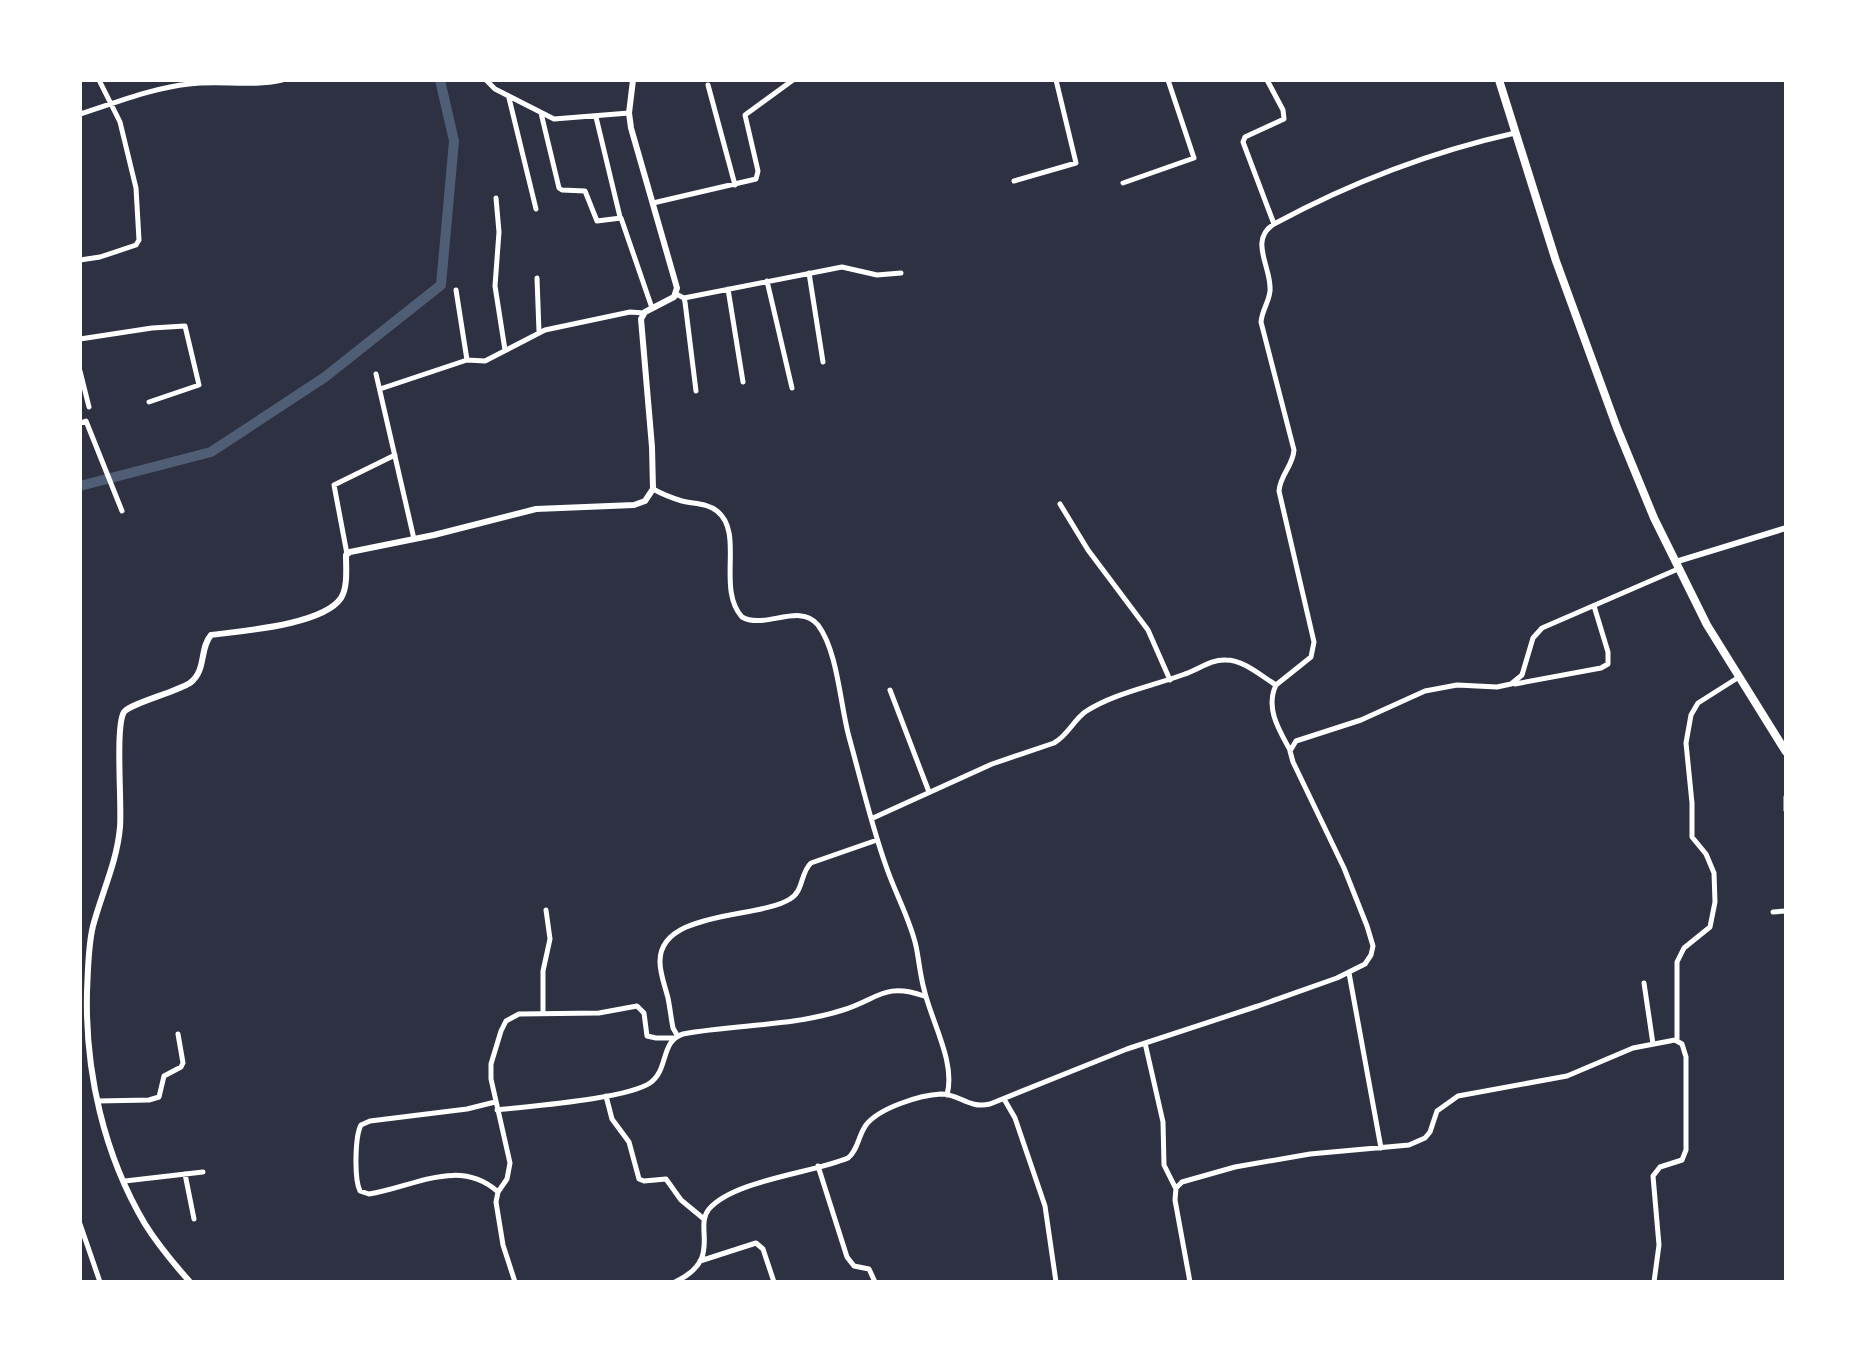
<svg xmlns="http://www.w3.org/2000/svg" width="1866" height="1362" viewBox="0 0 1866 1362" font-family="'Roboto Condensed',sans-serif">
	<style>
		.lines { fill: none; stroke-linecap: round; stroke-linejoin: round }
		.canal { stroke: #4f5d75; stroke-width: 10 }
		.minor { stroke: #fff; stroke-width: 5 }
		.tertiary { stroke: #fff; stroke-width: 6 }
		.primary { stroke: #fff; stroke-width: 8 }
	</style>
	<rect width="100%" height="100%" fill="#2d3142"/>
	<g class="lines">
		<path class="canal" d="M 80,486 L 211,452 L 325,377 L 441,285 L 454,141 L 440,80"/>
		<path class="minor" d="M 486,80 L 495,89 L 554,119 L 629,113
			M 1267,80 L 1283,110 L 1284,119 L 1245,137 L 1243,142 L 1274,224
			M 708,85 L 735,185
			M 509,98 L 536,209
			M 541,113 L 559,188 L 562,190 L 585,191 L 597,221 L 621,218 L 652,308
			M 80,114 C 115,103 152,88 189,84 C 220,80 251,87 282,80
			M 596,117 L 620,217
			M 1014,181 L 1076,163 L 1056,80
			M 1123,183 L 1194,158 L 1168,80
			M 496,198 L 499,232 L 495,286 L 505,350
			M 653,203 L 756,179 L 758,171 L 745,115 L 793,80
			M 80,260 L 100,257 L 136,245 L 139,240 L 136,188 L 120,122 L 99,80
			M 809,273 L 823,362
			M 537,278 L 539,332
			M 767,281 L 792,388
			M 728,289 L 743,382
			M 676,294 L 684,298 L 685,302 L 696,391
			M 684,298 L 842,267 L 877,275 L 901,273
			M 80,339 L 152,328 L 185,326 L 199,385 L 149,402
			M 467,360 L 485,361 L 545,330 L 630,312 L 644,313
			M 80,371 L 89,407
			M 376,374 L 414,539
			M 380,389 L 467,360 L 456,290
			M 80,423 L 86,421 L 122,511
			M 653,489 C 662,494 672,498 682,501 C 694,504 707,503 717,511 C 745,533 716,588 742,617 C 764,630 800,602 818,625 C 838,652 840,704 849,737 C 861,780 871,824 886,866 C 895,893 910,919 916,946 C 919,960 920,975 924,989 C 931,1021 956,1062 947,1095
			M 1060,504 L 1088,550 L 1148,630 L 1170,680
			M 347,554 L 334,485 L 395,455
			M 1515,684 L 1601,668 L 1608,664 L 1608,652 L 1594,606
			M 890,690 L 929,792
			M 1290,750 C 1279,730 1265,708 1276,685 L 1311,657 L 1314,642 L 1279,491 C 1280,475 1293,466 1294,450 L 1261,322 C 1262,310 1269,302 1270,291 C 1272,267 1248,241 1274,224 C 1350,183 1430,152 1515,133
			M 1786,797 L 1786,810
			M 873,818 L 992,764 L 1054,743 C 1068,735 1073,721 1085,712 C 1114,693 1153,686 1185,674 C 1198,670 1211,659 1226,660 C 1244,660 1261,676 1276,685
			M 1773,912 L 1786,911
			M 1349,973 L 1381,1148
			M 1644,983 L 1653,1044
			M 543,1013 L 543,971 L 550,939 L 546,910
			M 677,1035 L 673,1028 C 671,1018 670,1008 668,998 C 665,986 660,974 660,962 C 659,910 759,919 790,899 C 804,891 800,873 811,863 L 877,840
			M 1677,1041 L 1677,962 L 1684,948 L 1710,927 L 1715,902 L 1714,873 L 1706,854 L 1692,837 L 1692,803 L 1686,743 L 1691,715 L 1698,703 L 1739,677
			M 1145,1043 L 1163,1122 L 1164,1165 L 1175,1187
			M 606,1096 L 612,1119 L 629,1142 L 639,1179 L 644,1181 L 666,1179 L 681,1200 L 704,1219
			M 1004,1099 L 1015,1118 L 1045,1206 L 1056,1282
			M 98,1101 L 149,1100 L 159,1097 L 164,1076 L 181,1067 L 183,1063 L 178,1034
			M 495,1102 L 467,1109 L 370,1121 L 361,1125 C 355,1136 354,1179 360,1191 L 369,1194 C 414,1187 459,1157 498,1192
			M 497,1110 C 531,1106 626,1099 650,1083 C 669,1070 660,1041 683,1034 C 735,1024 791,1027 843,1010 C 878,999 885,982 924,996
			M 818,1166 L 847,1257 L 854,1266 L 869,1269 L 875,1282
			M 185,1174 L 194,1219
			M 125,1181 L 203,1172
			M 80,1224 L 100,1282
			M 700,1261 L 756,1243 L 763,1249 L 774,1282
			M 515,1282 L 503,1245 L 496,1202 L 498,1192 L 507,1179 L 510,1163 L 491,1079 L 491,1064 L 501,1031 L 506,1021 L 519,1014 L 599,1013 L 637,1006 L 644,1013 L 647,1036 L 656,1038 L 673,1038
			M 675,1282 C 724,1259 693,1228 709,1209 C 734,1180 813,1173 848,1158 C 858,1150 858,1136 866,1125 C 879,1108 920,1095 941,1094 C 960,1094 968,1109 990,1104 L 1127,1049 L 1258,1006 L 1337,978 L 1365,964 L 1371,955 L 1373,946 L 1367,926 L 1344,868 L 1293,762 L 1290,751 L 1296,741 L 1361,720 L 1425,691 L 1457,685 L 1497,687 L 1511,684 L 1522,675 L 1533,638 L 1542,628 L 1678,569
			M 1190,1282 L 1175,1200 L 1176,1188 L 1182,1182 L 1235,1167 L 1310,1154 L 1409,1145 L 1425,1138 L 1430,1132 L 1437,1111 L 1458,1096 L 1567,1076 L 1633,1048 L 1675,1040 L 1682,1044 L 1686,1057 L 1686,1150 L 1682,1160 L 1660,1167 L 1653,1176 L 1659,1245 L 1654,1282"/>
		<path class="tertiary" d="M 1675,562 L 1786,528
			M 190,1282 C 174,1264 158,1245 145,1224 C 104,1155 85,1072 87,992 C 88,971 88,946 93,926 C 102,892 117,862 120,827 C 122,805 115,726 124,712 C 129,704 176,692 190,683 C 207,670 199,649 211,635 C 241,631 323,625 341,598 C 348,587 346,568 346,555 L 350,552 L 434,535 L 536,509 L 634,505 L 645,501 L 653,489 L 652,447 L 641,319 L 645,312 L 674,297 L 677,288 L 631,128 L 629,113 L 633,80"/>
		<path class="primary" d="M 1499,80 L 1556,261 L 1617,428 L 1654,518 L 1707,625 L 1786,752"/>
	</g>
	<rect width="1866" height="1362" fill="none" stroke="#ffffff" stroke-width="164"/>
</svg>
